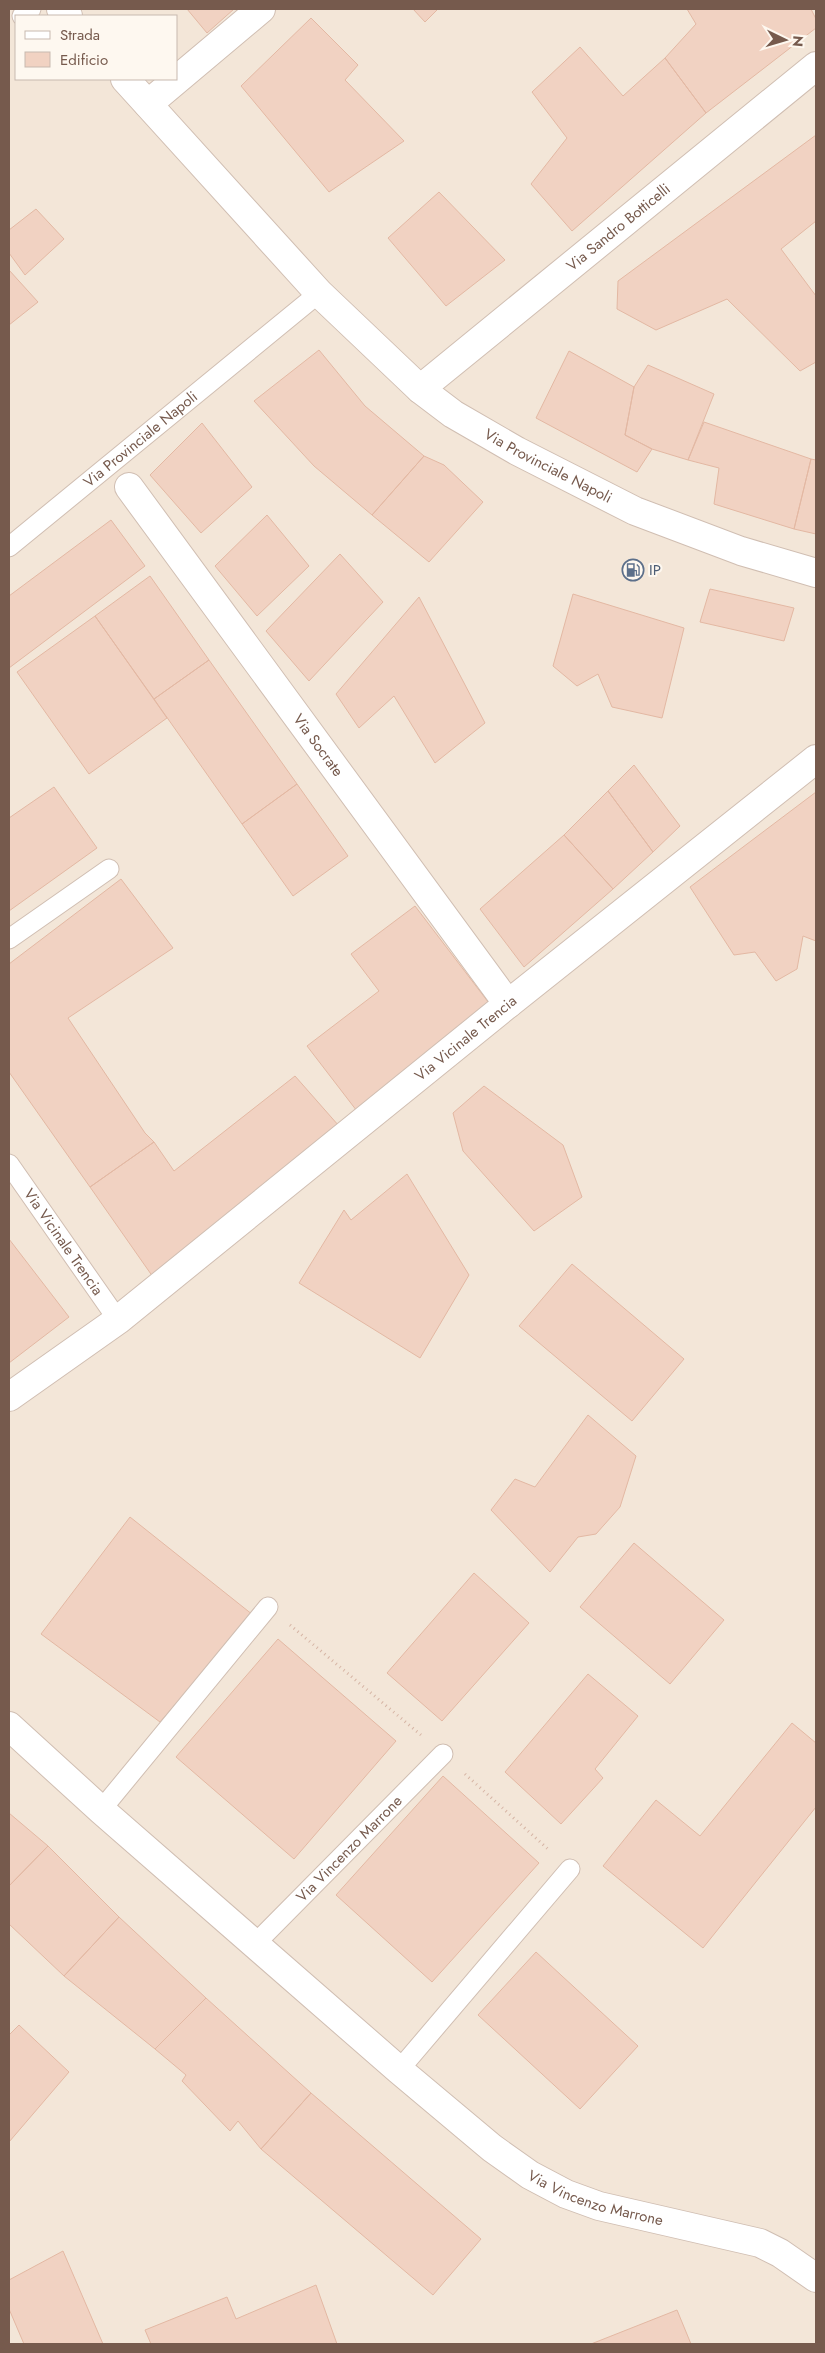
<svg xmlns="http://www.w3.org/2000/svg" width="825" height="2353" viewBox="0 0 825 2353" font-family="Jost,sans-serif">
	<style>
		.residential { fill: #f3e6d8; fill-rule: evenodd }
		.building { fill: #f1d2c2; stroke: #e3b8a3 }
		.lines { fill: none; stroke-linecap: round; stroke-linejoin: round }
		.lane-casing { stroke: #d0beb2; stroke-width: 21 }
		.street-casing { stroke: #d0beb2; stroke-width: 30 }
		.path { stroke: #d6b5a5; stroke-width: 3; stroke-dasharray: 1 4; stroke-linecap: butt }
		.lane { stroke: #fff; stroke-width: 19 }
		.street { stroke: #fff; stroke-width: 28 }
		.labels { text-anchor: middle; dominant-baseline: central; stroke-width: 4; stroke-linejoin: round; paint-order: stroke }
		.street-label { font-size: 15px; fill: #765a4d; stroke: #fef8f0 }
		.service-label { font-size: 15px; fill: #4e5e75; stroke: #fef8f0; text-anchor: start }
	</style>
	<rect width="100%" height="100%" fill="#fcf4ea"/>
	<path class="residential" d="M 9,9 L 816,9 L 816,2344 L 9,2344 ZM 16,16 L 176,16 L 176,79 L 16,79 Z"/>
	<path class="building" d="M 187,9 L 234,9 L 207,33 Z
		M 413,9 L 438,9 L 425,22 Z
		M 687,9 L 811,9 L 816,19 L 816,28 L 706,113 L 665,58 L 696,24 Z
		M 311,18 L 358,65 L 345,80 L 404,141 L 329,192 L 241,86 Z
		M 580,47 L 623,96 L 665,58 L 706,113 L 572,231 L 531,184 L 567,138 L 532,92 Z
		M 816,135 L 816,221 L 781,249 L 816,296 L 816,362 L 800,371 L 727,299 L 656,330 L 617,309 L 618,281 Z
		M 439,192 L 505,260 L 446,306 L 388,238 Z
		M 36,209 L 64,239 L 25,275 L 9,253 L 9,230 Z
		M 9,270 L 38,302 L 9,325 Z
		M 319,350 L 365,406 L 424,456 L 372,515 L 314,466 L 254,401 Z
		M 569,351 L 634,387 L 625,435 L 652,449 L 637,472 L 536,418 Z
		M 648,365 L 714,394 L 688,460 L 652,449 L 625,435 L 634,387 Z
		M 704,422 L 811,459 L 794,529 L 714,504 L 719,468 L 688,460 Z
		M 202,423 L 252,487 L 201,533 L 150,475 Z
		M 424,456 L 444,465 L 483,502 L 429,562 L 372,515 Z
		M 811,459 L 816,460 L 816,534 L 794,529 Z
		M 267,515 L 309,566 L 257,616 L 215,566 Z
		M 111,520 L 145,566 L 9,668 L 9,596 Z
		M 340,554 L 383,602 L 309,681 L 266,631 Z
		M 150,576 L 209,660 L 154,699 L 95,616 Z
		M 710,589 L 794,608 L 784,641 L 700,622 Z
		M 573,594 L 684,628 L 662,718 L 612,707 L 598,674 L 577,686 L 553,666 Z
		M 419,597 L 485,723 L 435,763 L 394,696 L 359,728 L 336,694 Z
		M 95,616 L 167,718 L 89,774 L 17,672 Z
		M 209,660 L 297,784 L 242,824 L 154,699 Z
		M 634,765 L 680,826 L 653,852 L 608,791 Z
		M 297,784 L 348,856 L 293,896 L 242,824 Z
		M 54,787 L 97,848 L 9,911 L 9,818 Z
		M 608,791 L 653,852 L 613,889 L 564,835 Z
		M 816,792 L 816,941 L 803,936 L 797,969 L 776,981 L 755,952 L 734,955 L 690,887 Z
		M 564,835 L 613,889 L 524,967 L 480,909 Z
		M 121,879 L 173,948 L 68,1018 L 145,1133 L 154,1142 L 90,1187 L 9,1072 L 9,964 Z
		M 415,906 L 495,1011 L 360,1115 L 307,1046 L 379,991 L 351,954 Z
		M 295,1076 L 339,1126 L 153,1277 L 90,1187 L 154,1142 L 174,1171 Z
		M 484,1086 L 563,1145 L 582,1197 L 534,1231 L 463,1151 L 453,1113 Z
		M 407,1174 L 469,1275 L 420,1358 L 299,1283 L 344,1210 L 351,1220 Z
		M 9,1239 L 69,1317 L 9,1363 Z
		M 572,1264 L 684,1359 L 632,1421 L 519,1326 Z
		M 588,1415 L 636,1456 L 620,1507 L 596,1534 L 578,1537 L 550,1572 L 491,1510 L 515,1479 L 535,1487 Z
		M 130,1517 L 253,1615 L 160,1722 L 41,1634 Z
		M 634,1543 L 724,1620 L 670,1684 L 580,1607 Z
		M 474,1573 L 529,1623 L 442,1721 L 387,1673 Z
		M 278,1639 L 396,1741 L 294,1859 L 176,1757 Z
		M 588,1674 L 638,1716 L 595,1769 L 603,1778 L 561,1824 L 505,1772 Z
		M 792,1723 L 816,1743 L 816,1807 L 703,1948 L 603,1866 L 656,1800 L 700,1836 Z
		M 443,1776 L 539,1863 L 432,1982 L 336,1895 Z
		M 9,1813 L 48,1846 L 9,1886 Z
		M 48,1846 L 119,1917 L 64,1976 L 9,1924 L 9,1886 Z
		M 119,1917 L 206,1998 L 155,2049 L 64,1976 Z
		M 536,1952 L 638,2046 L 580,2109 L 478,2015 Z
		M 206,1998 L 311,2093 L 261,2149 L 238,2121 L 230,2131 L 182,2081 L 186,2075 L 155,2049 Z
		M 19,2025 L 69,2072 L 9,2142 L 9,2035 Z
		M 311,2093 L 481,2239 L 433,2295 L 261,2149 Z
		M 63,2251 L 103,2344 L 24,2344 L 9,2309 L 9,2280 Z
		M 316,2285 L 337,2344 L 151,2344 L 145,2330 L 227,2297 L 236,2319 Z
		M 677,2310 L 691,2344 L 591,2344 Z"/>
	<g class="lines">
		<g class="lane-casing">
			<g id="lane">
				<path d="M 22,16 L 31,9"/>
				<path id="s1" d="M 9,547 L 319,293"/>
				<path d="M 9,939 L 109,869"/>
				<path id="s2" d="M 9,1164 L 118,1320"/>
				<path d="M 101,1810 L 268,1607"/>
				<path id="s3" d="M 255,1944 L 443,1754"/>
				<path d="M 399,2070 L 570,1869"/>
			</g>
		</g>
		<g class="street-casing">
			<g id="street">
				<path d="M 61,9 L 68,16"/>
				<path id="s4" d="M 125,79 L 319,293 L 420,389 L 453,414 L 517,451 L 635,511 L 741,551 L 816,573"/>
				<path d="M 148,104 L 261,9"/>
				<path id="s5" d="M 420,389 L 816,66"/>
				<path id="s6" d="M 129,487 L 508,1004"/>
				<path id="s7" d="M 9,1397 L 118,1320 L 508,1004 L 816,759"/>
				<path id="s8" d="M 9,1726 L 101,1810 L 399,2070 L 492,2148 L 530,2175 L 566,2194 L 599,2206 L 760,2243 L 780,2253 L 816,2278"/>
			</g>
		</g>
		<path class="path" d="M 290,1625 L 421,1735
			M 465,1774 L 549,1850"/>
		<use href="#lane" class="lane"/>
		<use href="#street" class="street"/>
	</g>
	<defs>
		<g id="fuel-ring" transform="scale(1.125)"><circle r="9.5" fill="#fef8f0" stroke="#5c6f8a" stroke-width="1.5"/><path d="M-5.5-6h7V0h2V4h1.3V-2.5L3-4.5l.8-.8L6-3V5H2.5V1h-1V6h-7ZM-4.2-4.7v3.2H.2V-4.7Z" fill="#5c6f8a"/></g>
	</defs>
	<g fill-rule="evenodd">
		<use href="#fuel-ring" x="633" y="570"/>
	</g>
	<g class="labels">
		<g class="street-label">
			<text stroke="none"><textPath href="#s5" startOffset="256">Via Sandro Botticelli</textPath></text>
			<text stroke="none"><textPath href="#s1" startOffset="170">Via Provinciale Napoli</textPath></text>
			<text stroke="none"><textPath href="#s4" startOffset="578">Via Provinciale Napoli</textPath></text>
			<text stroke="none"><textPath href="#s6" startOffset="320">Via Socrate</textPath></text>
			<text stroke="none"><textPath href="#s7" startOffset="581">Via Vicinale Trencia</textPath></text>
			<text stroke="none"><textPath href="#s2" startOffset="95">Via Vicinale Trencia</textPath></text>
			<text stroke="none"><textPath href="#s3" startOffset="134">Via Vincenzo Marrone</textPath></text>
			<text stroke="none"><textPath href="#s8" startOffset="758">Via Vincenzo Marrone</textPath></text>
		</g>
		<g class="service-label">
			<text x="649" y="570">IP</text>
		</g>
	</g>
	<rect width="825" height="2353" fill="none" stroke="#765a4d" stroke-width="20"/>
	<rect x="15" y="15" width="162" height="65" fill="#fef8f0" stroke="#c8b9af"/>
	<rect x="25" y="31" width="25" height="8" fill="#ffffff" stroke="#c8b9af"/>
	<text x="60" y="40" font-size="15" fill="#765a4d">Strada</text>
	<rect x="25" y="52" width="25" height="15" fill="#f1d2c2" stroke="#c8b9af"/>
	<text x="60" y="65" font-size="15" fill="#765a4d">Edificio</text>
	<g transform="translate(785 40) rotate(95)" stroke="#fef8f0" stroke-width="4" paint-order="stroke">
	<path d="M0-4L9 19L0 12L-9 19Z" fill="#765a4d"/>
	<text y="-8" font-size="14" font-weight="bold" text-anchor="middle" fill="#765a4d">N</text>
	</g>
</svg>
